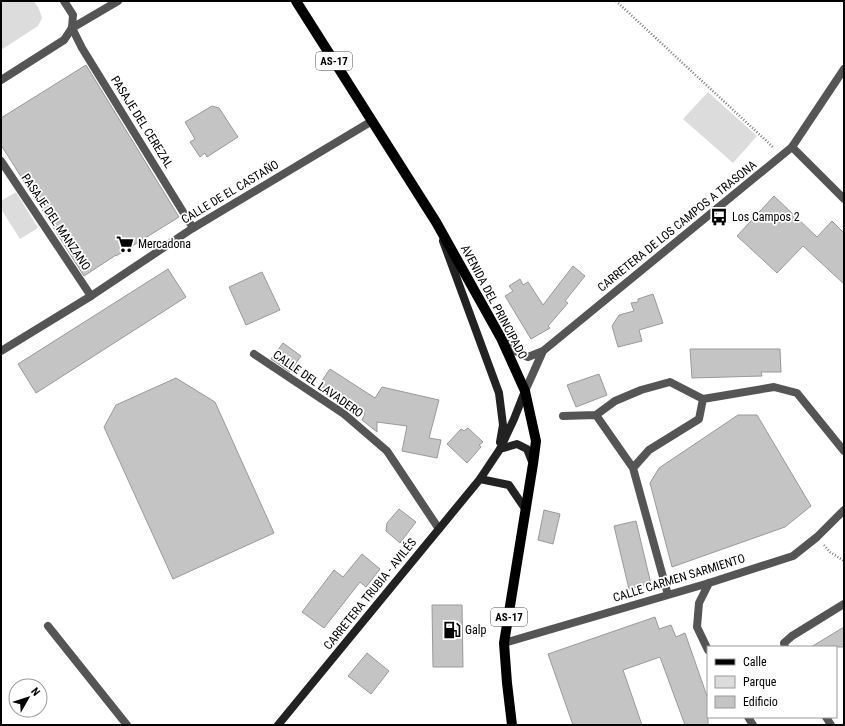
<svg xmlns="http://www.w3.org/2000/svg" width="845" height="726" viewBox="0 0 845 726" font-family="'Roboto Condensed',sans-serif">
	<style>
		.green { fill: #dcdcdc }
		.building { fill: #c4c4c4; stroke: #999 }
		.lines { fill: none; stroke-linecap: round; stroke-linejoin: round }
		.path { stroke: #777; stroke-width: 2.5; stroke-dasharray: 1 2; stroke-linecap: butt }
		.service { stroke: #555; stroke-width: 8 }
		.pedestrian { stroke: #555; stroke-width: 8 }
		.minor { stroke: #555; stroke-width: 8 }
		.tertiary { stroke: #555; stroke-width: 8 }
		.secondary { stroke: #222; stroke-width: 8 }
		.primary { stroke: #000; stroke-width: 10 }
		.labels { text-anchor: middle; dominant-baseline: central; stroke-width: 3.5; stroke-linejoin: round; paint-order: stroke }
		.shield { fill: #fff; stroke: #4c4c4c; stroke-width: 1 }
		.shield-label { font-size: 11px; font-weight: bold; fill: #000 }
		.street-label { font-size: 12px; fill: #000; stroke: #fff }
		.poi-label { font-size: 12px; fill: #000; stroke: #fff; text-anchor: start }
	</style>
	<rect width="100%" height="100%" fill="#fff"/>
	<path class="green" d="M 1,1 L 34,1 L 39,9 L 42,18 L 38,26 L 1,50 Z
		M 708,92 L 757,136 L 733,163 L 683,119 Z
		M 16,192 L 38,228 L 20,239 L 1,209 L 1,201 Z"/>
	<path class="building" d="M 86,65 L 179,217 L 116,256 L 116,255 L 84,276 L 1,145 L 1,118 Z
		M 212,106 L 219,108 L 238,137 L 207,157 L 205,153 L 200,157 L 190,142 L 195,139 L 185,122 Z
		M 774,196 L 817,237 L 832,221 L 844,233 L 844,284 L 803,246 L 777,273 L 737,236 Z
		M 573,266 L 585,276 L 565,301 L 568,303 L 548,326 L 550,328 L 531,339 L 505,296 L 513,291 L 509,286 L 520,279 L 523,285 L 528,282 L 543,305 Z
		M 168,269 L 186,297 L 36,393 L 18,364 Z
		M 262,272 L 280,310 L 246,325 L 229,287 Z
		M 653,294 L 663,323 L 639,330 L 642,341 L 618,347 L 612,326 L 619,315 L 634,311 L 631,303 L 638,302 L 638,299 Z
		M 283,343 L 301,356 L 290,372 L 271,359 Z
		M 690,349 L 780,349 L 781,372 L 761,372 L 762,376 L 692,378 Z
		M 330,369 L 375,398 L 382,387 L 439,400 L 429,438 L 441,440 L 437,458 L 402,451 L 407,426 L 377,422 L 377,432 L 362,420 L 365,414 L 319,385 Z
		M 599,374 L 607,395 L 576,407 L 567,385 Z
		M 176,378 L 215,402 L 274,533 L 173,579 L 104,427 L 116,405 Z
		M 738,415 L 757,415 L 811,506 L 785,527 L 672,567 L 650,483 L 659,468 Z
		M 468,428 L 483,442 L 479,445 L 481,447 L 467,463 L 447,444 L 461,429 L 464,431 Z
		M 399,509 L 416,522 L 400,543 L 386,531 L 387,523 Z
		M 544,510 L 560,514 L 553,544 L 538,540 Z
		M 636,521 L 651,584 L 629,589 L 614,526 Z
		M 362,554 L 380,569 L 366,587 L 360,582 L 324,628 L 302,612 L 334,570 L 343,577 Z
		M 432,605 L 462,605 L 463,667 L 433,667 Z
		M 655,617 L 659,629 L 671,625 L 676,637 L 685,633 L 708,699 L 708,725 L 685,725 L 660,657 L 623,670 L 642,725 L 573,725 L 548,654 Z
		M 844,627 L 844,647 L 811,647 Z
		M 367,653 L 389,671 L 371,694 L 348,676 Z"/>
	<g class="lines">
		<path class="path" d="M 616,1 L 774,148
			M 824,545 L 830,552 L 844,561"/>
		<path class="service" d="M 785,647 L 784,643 L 792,636 L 844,604
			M 826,717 L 831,725"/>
		<path class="pedestrian" d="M 118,1 L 72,28 L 82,48 L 193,228
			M 1,161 L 91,296"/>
		<path class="minor" d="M 1,80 L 64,40 L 72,28 L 73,15 L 64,1
			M 792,147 L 844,199
			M 1,351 L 91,296 L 193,228 L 372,121
			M 254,354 L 344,414 L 387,451 L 439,529
			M 563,416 L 596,415
			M 633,468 L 596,415 L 615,401 L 641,390 L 670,382 L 703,399 L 774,387 L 797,393 L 844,451
			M 668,595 L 633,468 L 649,450 L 699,419 L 703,399
			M 48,626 L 127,725
			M 504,643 L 709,583 L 793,556 L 817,537 L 844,510
			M 708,650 L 697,627 L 699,603 L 709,583
			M 748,717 L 753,725"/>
		<path class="tertiary" d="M 503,339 L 515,351 L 528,357 L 543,351 L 792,147 L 844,69
			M 525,391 L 543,351"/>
		<path class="secondary" d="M 443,241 L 499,393 L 503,425 L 500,442
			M 500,449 L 517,444 L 527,449 L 533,464
			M 480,479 L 509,485 L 526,510
			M 278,725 L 480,479 L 500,449 L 514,419 L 525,391"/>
		<path class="primary" d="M 296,1 L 436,222 L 501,338 L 525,391 L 536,441 L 533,464 L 504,643 L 507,683 L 512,725"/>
	</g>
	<defs>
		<g id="bus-bare" transform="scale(1.38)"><path d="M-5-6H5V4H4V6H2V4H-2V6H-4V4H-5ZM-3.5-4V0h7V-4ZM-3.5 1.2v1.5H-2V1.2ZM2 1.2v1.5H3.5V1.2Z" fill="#000" stroke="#fff" stroke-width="2.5" paint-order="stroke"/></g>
		<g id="supermarket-bare" transform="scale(1.38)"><path d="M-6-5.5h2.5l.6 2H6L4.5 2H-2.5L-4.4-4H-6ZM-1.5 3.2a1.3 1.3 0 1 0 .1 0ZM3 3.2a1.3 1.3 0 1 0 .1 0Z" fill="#000" stroke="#fff" stroke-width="2.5" paint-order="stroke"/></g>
		<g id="fuel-bare" transform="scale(1.38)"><path d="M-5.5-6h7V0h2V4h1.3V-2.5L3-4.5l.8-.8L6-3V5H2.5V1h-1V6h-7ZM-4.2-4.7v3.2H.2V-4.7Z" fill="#000" stroke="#fff" stroke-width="2.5" paint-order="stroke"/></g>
	</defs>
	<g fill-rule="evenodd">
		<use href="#bus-bare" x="719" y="217"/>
		<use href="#supermarket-bare" x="125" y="244"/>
		<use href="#fuel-bare" x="452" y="630"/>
	</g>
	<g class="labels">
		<g class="shield">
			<rect x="316" y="52" width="36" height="18" rx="3"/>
			<rect x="491" y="608" width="36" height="18" rx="3"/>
		</g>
		<g class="shield-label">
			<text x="334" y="61">AS-17</text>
			<text x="509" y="617">AS-17</text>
		</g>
		<g class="street-label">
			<text transform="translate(142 122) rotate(58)">PASAJE DEL CEREZAL</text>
			<text transform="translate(230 192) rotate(-31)">CALLE DE EL CASTAÑO</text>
			<text transform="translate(56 222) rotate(56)">PASAJE DEL MANZANO</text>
			<text transform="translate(677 226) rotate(-39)">CARRETERA DE LOS CAMPOS A TRASONA</text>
			<text transform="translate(494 302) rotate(62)">AVENIDA DEL PRINCIPADO</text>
			<text transform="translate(318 384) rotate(35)">CALLE DEL LAVADERO</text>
			<text transform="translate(679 578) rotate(-17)">CALLE CARMEN SARMIENTO</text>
			<text transform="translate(370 594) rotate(-51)">CARRETERA TRUBIA - AVILÉS</text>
		</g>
		<g class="poi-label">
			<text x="732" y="217">Los Campos 2</text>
			<text x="138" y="244">Mercadona</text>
			<text x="465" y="630">Galp</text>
		</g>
	</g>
	<rect width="845" height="726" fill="none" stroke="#000000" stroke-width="4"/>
	<rect x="707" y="646" width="130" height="72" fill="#ffffff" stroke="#999999"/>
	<rect x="715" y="659" width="20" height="6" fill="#000000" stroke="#999999"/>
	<text x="743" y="666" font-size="12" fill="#000000">Calle</text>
	<rect x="715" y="676" width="20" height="12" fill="#dcdcdc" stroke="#999999"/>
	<text x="743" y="686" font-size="12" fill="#000000">Parque</text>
	<rect x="715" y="696" width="20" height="12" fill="#c4c4c4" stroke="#999999"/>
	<text x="743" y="706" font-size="12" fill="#000000">Edificio</text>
	<g transform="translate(28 698) rotate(51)"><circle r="19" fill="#ffffff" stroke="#999999"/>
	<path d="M0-3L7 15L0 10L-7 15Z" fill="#000000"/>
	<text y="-6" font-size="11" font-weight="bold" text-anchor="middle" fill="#000000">N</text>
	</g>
</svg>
